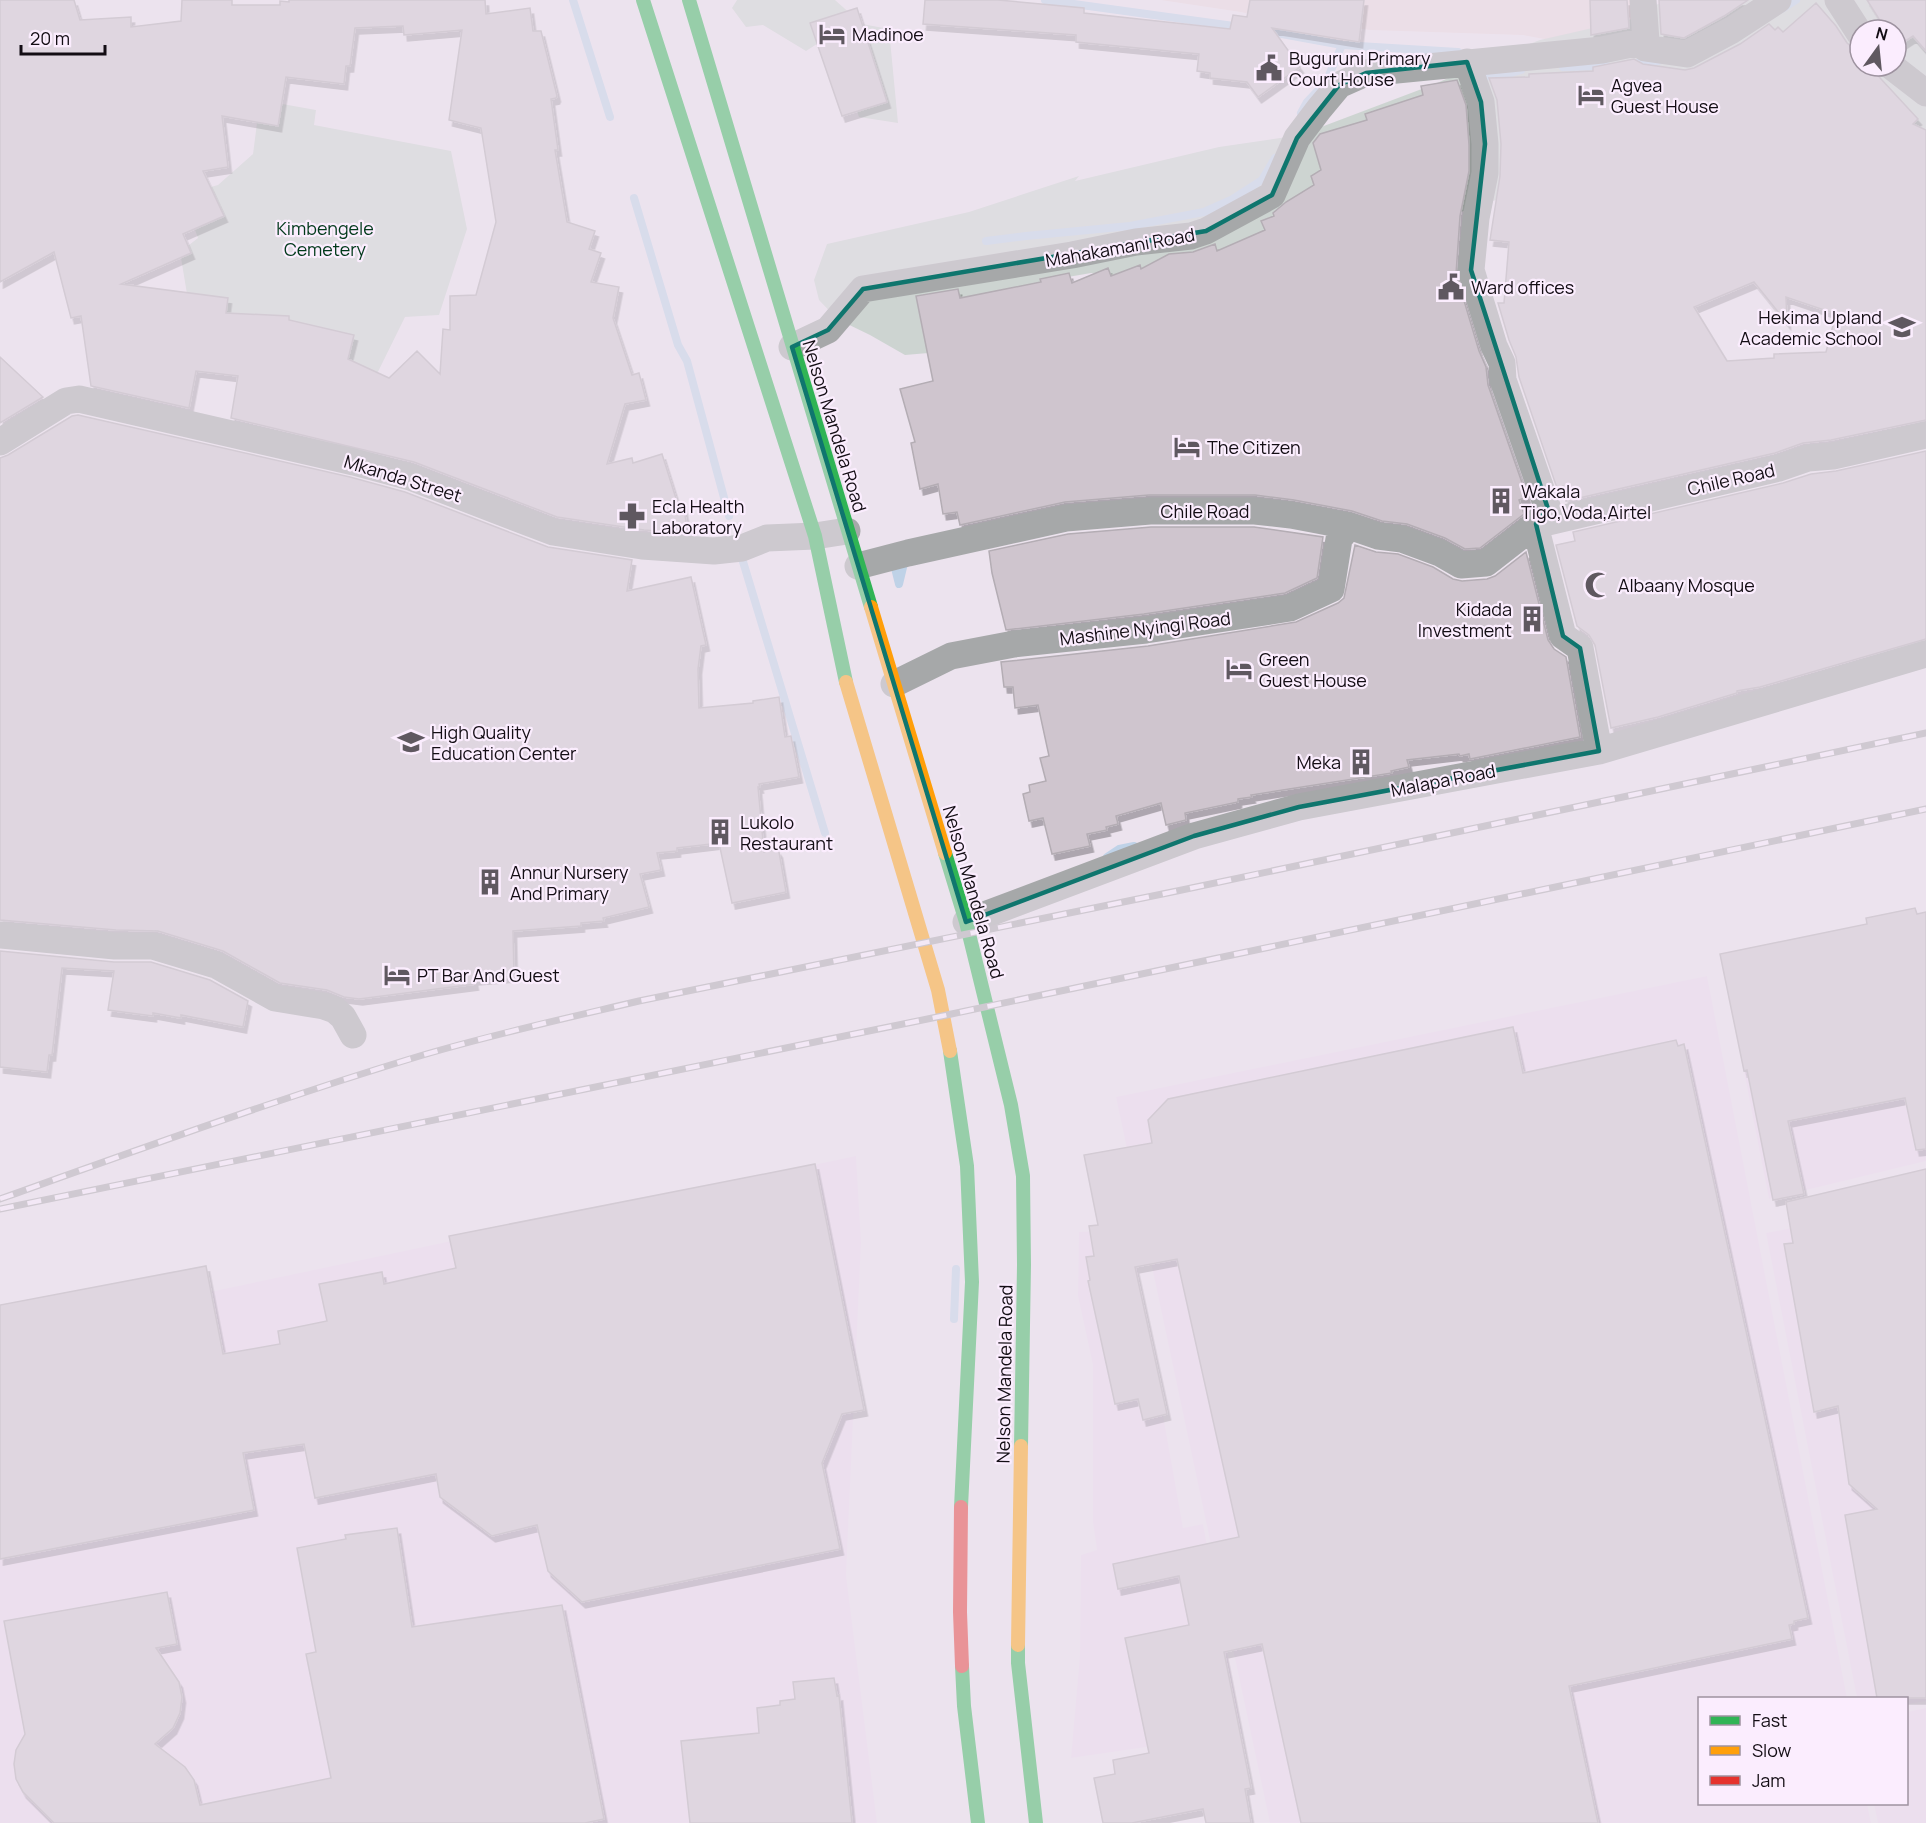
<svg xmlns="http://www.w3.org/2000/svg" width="1926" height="1823" viewBox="0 0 1926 1823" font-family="Manrope,sans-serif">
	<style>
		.built { fill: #ebdaee }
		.education { fill: #e9d7dd }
		.green { fill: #cdd4d1; fill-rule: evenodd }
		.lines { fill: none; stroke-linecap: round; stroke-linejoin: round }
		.stream { stroke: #bfd2e7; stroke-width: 8 }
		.building { fill: #cfc5ce; stroke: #b4adb4; stroke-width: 1.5; fill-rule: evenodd; filter: url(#shadow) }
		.street { stroke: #a6a8a9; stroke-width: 27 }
		.fast { stroke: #30b455; stroke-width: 14 }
		.slow { stroke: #ff9f0a; stroke-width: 14 }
		.jam { stroke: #e5322d; stroke-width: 14 }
		.rail-casing { stroke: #aba8ad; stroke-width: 7 }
		.rail { stroke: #fbedfe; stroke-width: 4.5; stroke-dasharray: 14; stroke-linecap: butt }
		.marked { fill: none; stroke: #0f766e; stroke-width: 4.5; stroke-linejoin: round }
		.labels { text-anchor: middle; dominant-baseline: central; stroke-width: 4.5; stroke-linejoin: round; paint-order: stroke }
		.poi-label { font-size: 18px; fill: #130d14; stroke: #fbedfe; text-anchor: start }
		.park-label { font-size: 18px; fill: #00391a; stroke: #fbedfe }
		.street-label { font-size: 18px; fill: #130d14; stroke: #fbedfe }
	</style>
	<defs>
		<filter id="shadow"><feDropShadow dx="3.5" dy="6" stdDeviation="0" flood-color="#0004"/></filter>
	</defs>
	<rect width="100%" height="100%" fill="#ece3ee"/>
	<path class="built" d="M 1926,912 L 1926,1161 L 1769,1199 L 1721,954 Z
		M 1707,976 L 1847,1698 L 1700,1698 L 1700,1804 L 1867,1804 L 1871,1823 L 1270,1823 L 1116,1097 Z
		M 856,1156 L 861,1242 L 846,1575 L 877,1823 L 0,1823 L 0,1336 Z
		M 1926,1202 L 1926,1701 L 1907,1704 L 1906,1698 L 1857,1698 L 1766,1233 Z
		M 1130,1229 L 1183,1528 L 1203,1524 L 1242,1733 L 1071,1758 L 1080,1655 L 1081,1555 L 1097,1550 L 1093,1522 L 1093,1365 L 1078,1296 L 1079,1232 Z
		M 1926,1708 L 1926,1823 L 1878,1823 L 1874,1804 L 1906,1804 L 1907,1712 Z"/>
	<path class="education" d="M 1161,0 L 1640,0 L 1626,54 L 1523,35 L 1371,30 L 1272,19 L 1241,12 Z"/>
	<path class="green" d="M 737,0 L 835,0 L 862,24 L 889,29 L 898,123 L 859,117 L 831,35 L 806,51 L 763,25 L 746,27 L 732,8 Z
		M 1665,0 L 1926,0 L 1926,142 L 1573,182 L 1484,203 L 1418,229 L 1165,281 L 1091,273 L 1039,282 L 940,352 L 905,355 L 870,335 L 837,319 L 819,300 L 814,280 L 827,244 L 969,212 L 1079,176 L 1075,181 L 1219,147 L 1300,135 L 1435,84 L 1490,59 L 1540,40 L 1632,19 ZM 1860,30 L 1896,30 L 1896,66 L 1860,66 Z
		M 260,100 L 316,110 L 314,125 L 451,151 L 467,229 L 439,315 L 405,317 L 371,386 L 192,324 L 180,252 L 198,238 L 182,195 L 218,185 L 253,154 Z"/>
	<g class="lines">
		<path class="stream" d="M 573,0 L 610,117
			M 1045,0 L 1241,27
			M 1782,9 L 1796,0
			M 1265,31 L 1342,45 L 1458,52
			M 1629,64 L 1658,61
			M 1563,67 L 1607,66
			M 1477,77 L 1505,75 L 1521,70
			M 1301,113 L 1307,102 L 1326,82 L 1342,45
			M 634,198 L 678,345 L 687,361 L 729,516
			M 986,241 L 1026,236 L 1130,226 L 1204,212 L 1231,200 L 1262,180 L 1275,158
			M 741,555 L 825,833
			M 891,564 L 894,564 L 899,584 L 905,559
			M 1107,857 L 1119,849 L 1134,846
			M 954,1319 L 956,1269"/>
	</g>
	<path class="building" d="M 0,0 L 74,0 L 80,20 L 131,17 L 131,27 L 181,21 L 182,0 L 232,0 L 232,5 L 280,5 L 280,1 L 289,2 L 289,0 L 485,0 L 486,14 L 530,8 L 533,31 L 541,31 L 557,96 L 556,98 L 551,99 L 558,150 L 555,150 L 567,222 L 595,231 L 589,249 L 601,253 L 591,282 L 619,287 L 613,318 L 632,375 L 639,373 L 646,400 L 625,404 L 607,464 L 632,458 L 633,463 L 662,454 L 678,505 L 683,504 L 686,521 L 684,533 L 644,530 L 557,517 L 414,462 L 231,418 L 238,376 L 196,371 L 189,408 L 91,386 L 81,316 L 71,318 L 54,252 L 0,282 ZM 403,26 L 404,35 L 462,30 L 449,120 L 481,128 L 496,222 L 476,295 L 450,296 L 450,330 L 443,329 L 440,374 L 417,351 L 389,378 L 348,359 L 354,335 L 289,320 L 289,316 L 226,313 L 228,298 L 121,284 L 191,253 L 183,234 L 224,216 L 203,171 L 228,167 L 222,116 L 278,126 L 286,77 L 344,84 L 346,66 L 350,66 L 355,28 Z
		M 925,0 L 998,0 L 1084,8 L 1084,13 L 1230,29 L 1233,15 L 1247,17 L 1250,0 L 1364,0 L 1359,42 L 1272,28 L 1300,67 L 1258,97 L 1247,82 L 1210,78 L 1210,73 L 1197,71 L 1199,54 L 1076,42 L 1076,35 L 923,24 Z
		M 1590,0 L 1627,0 L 1629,28 L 1591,35 Z
		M 1659,0 L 1748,0 L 1724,16 L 1684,38 L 1661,34 Z
		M 1867,0 L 1926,0 L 1926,51 L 1913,36 L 1896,47 L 1896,30 L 1886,30 Z
		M 1816,3 L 1836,26 L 1847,43 L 1860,53 L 1860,66 L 1869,66 L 1918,119 L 1913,124 L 1926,130 L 1926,420 L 1831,440 L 1803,443 L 1775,453 L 1566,501 L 1563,486 L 1557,488 L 1519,377 L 1516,357 L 1509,340 L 1498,303 L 1504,303 L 1509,242 L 1490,240 L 1500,176 L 1501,144 L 1497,100 L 1489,78 L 1529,77 L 1529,74 L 1593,71 L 1593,67 L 1634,59 L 1643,64 L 1685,70 L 1694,68 L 1740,44 L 1769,24 L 1775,30 L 1778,27 L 1783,32 ZM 1754,282 L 1787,323 L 1786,297 L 1836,314 L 1826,352 L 1774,354 L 1774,358 L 1727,361 L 1694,307 Z
		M 857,8 L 887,102 L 842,116 L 810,23 Z
		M 1457,80 L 1466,105 L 1469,145 L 1469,171 L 1460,216 L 1456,274 L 1479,351 L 1486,367 L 1488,385 L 1527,497 L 1519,500 L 1524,514 L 1480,548 L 1465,549 L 1445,538 L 1407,524 L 1382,521 L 1352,511 L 1294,500 L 1255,495 L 1149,495 L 1065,502 L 960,525 L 957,512 L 943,514 L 938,484 L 920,489 L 911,443 L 915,442 L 900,389 L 933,381 L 916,296 L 958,289 L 960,298 L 1041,282 L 1040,279 L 1069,273 L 1072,283 L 1108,268 L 1111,276 L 1140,265 L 1141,269 L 1169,254 L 1193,252 L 1215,244 L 1217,251 L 1265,230 L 1261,221 L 1274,216 L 1273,213 L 1286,202 L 1314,185 L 1311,176 L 1321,170 L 1313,143 L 1320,134 L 1367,120 L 1365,114 L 1423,95 L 1421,86 Z
		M 0,357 L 43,397 L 0,423 Z
		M 78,415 L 350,477 L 405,492 L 548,547 L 632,560 L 627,591 L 691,577 L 706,645 L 701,646 L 698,669 L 699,708 L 753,703 L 753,701 L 779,697 L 785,737 L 791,736 L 799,777 L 759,784 L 760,787 L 758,787 L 764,852 L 777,849 L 779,852 L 786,892 L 732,903 L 719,843 L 677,848 L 677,851 L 657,853 L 661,870 L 640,874 L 649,907 L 603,918 L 604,921 L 581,923 L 581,926 L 513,931 L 514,976 L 474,979 L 475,984 L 359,999 L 344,997 L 327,990 L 280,983 L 223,951 L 158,931 L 116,930 L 0,920 L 0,458 L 8,455 L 72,416 Z
		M 1926,451 L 1926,639 L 1760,687 L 1737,691 L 1737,693 L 1658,717 L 1611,728 L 1595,645 L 1589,635 L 1577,626 L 1556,545 L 1575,541 L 1573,532 L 1783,483 L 1811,474 L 1836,471 Z
		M 1151,527 L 1254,527 L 1323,537 L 1317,578 L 1285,593 L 1144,614 L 1006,630 L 992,573 L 989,551 L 1068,534 Z
		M 1355,545 L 1376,552 L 1398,554 L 1433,567 L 1453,579 L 1462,581 L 1487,579 L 1495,576 L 1526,552 L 1548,640 L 1554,649 L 1566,657 L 1580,737 L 1470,759 L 1469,754 L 1460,756 L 1459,754 L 1407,760 L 1409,767 L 1391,771 L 1392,773 L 1251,795 L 1252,797 L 1238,799 L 1238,802 L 1185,813 L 1186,820 L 1166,825 L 1161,803 L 1116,816 L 1118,824 L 1106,827 L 1107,830 L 1087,834 L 1090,846 L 1052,854 L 1043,818 L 1029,821 L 1023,794 L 1030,792 L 1029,785 L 1046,781 L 1040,758 L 1049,756 L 1038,705 L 1015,708 L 1013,687 L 1004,687 L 1001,662 L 1148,646 L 1296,622 L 1338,603 L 1344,598 Z
		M 1915,908 L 1917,914 L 1926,912 L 1926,1149 L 1916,1150 L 1905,1098 L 1788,1121 L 1804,1194 L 1773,1200 L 1747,1070 L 1744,1071 L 1720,954 L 1867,924 L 1866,918 Z
		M 0,951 L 114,962 L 151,962 L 210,980 L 248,1001 L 243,1027 L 181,1015 L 181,1018 L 153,1013 L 153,1016 L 108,1010 L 114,971 L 62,968 L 52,1055 L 49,1055 L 47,1072 L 0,1067 Z
		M 1513,1027 L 1523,1073 L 1676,1040 L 1678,1046 L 1684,1044 L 1808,1618 L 1794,1621 L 1794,1624 L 1789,1625 L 1792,1639 L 1569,1686 L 1598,1823 L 1301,1823 L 1262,1644 L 1224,1652 L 1251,1788 L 1245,1789 L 1251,1823 L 1206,1823 L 1203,1809 L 1132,1823 L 1103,1823 L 1094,1778 L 1115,1774 L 1113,1760 L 1149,1753 L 1125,1638 L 1189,1625 L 1179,1576 L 1118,1589 L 1113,1564 L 1239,1537 L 1177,1259 L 1135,1267 L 1167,1414 L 1143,1420 L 1138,1399 L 1115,1404 L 1088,1281 L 1090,1280 L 1086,1257 L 1094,1256 L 1089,1226 L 1098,1225 L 1084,1155 L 1152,1143 L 1148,1120 L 1168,1099 Z
		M 815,1164 L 864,1410 L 842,1414 L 822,1463 L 840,1549 L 582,1602 L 548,1571 L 537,1525 L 492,1536 L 440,1497 L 436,1474 L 315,1498 L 304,1444 L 243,1453 L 254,1510 L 0,1559 L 0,1305 L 206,1266 L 223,1354 L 280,1344 L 278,1331 L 327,1321 L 319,1284 L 382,1272 L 384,1284 L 456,1268 L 449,1236 Z
		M 1926,1169 L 1926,1698 L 1877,1698 L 1845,1515 L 1877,1509 L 1849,1484 L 1838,1406 L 1814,1412 L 1784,1244 L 1793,1243 L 1786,1202 Z
		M 397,1528 L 412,1627 L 562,1605 L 604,1819 L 585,1823 L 54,1823 L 23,1792 L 16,1779 L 14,1764 L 16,1750 L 25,1734 L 4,1621 L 167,1592 L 177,1644 L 156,1648 L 179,1682 L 182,1697 L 180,1713 L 173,1728 L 155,1744 L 185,1767 L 194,1780 L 200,1805 L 331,1778 L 306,1654 L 316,1652 L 297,1548 L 346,1539 L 345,1535 Z
		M 834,1678 L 837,1696 L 839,1695 L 852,1823 L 690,1823 L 681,1741 L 759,1733 L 757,1708 L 780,1705 L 780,1701 L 795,1699 L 793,1682 Z"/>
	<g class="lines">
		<path class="street" d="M 1643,0 L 1646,41 L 1645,48 L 1687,54 L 1732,30 L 1778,0
			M 1838,0 L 1860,34
			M 1891,66 L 1926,93
			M 792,347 L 828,330 L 863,289 L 1072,255 L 1136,242 L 1191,236 L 1206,231 L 1272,195 L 1297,138 L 1319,109 L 1339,85 L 1366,73 L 1602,50 L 1646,41
			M 0,442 L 66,401 L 79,399 L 354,462 L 410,477 L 553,532 L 642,546 L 714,551 L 742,548 L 767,538 L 815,536 L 847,531
			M 1535,525 L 1779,468 L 1808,458 L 1833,456 L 1926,435
			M 1535,525 L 1563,636 L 1580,648 L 1599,751
			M 858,566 L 908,553 L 1066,518 L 1150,511 L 1255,511 L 1291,515 L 1349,526 L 1378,536 L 1402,539 L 1440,553 L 1461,565 L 1486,563 L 1535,525 L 1548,509 L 1503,380 L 1502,363 L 1494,346 L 1471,270 L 1476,218 L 1485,173 L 1485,144 L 1481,102 L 1467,62
			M 894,684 L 951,656 L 1014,644 L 1146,630 L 1290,608 L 1331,589 L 1339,539 L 1349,526
			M 966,922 L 1194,836 L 1299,807 L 1599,751 L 1926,654
			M 0,935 L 115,946 L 153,946 L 216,965 L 275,998 L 324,1006 L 335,1010 L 343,1017 L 353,1035"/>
		<path class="fast" d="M 643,0 L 815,536 L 846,682
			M 689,0 L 871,607
			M 945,853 L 966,922 L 1011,1105 L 1023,1176 L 1024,1265 L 1021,1446
			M 950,1051 L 967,1166 L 972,1282 L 961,1507
			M 1018,1645 L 1018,1663 L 1036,1823
			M 962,1666 L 964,1706 L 978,1823"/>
		<path class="slow" d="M 871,607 L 945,853
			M 846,682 L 938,990 L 950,1051
			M 1018,1645 L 1021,1446"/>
		<path class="jam" d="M 961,1507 L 960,1612 L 962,1666"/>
		<g class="rail-casing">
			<path id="rail" d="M 0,1199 C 140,1149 280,1098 423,1055 C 494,1034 567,1018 639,1001 L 1177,891 L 1926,733
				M 0,1209 L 942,1016 L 1926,809"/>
		</g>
		<use href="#rail" class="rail"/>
	</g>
	<path d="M0 0H1926V1823H0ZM 1467,62 L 1481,102 L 1485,144 L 1471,270 L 1548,509 L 1536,524 L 1563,636 L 1580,648 L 1599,751 L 1299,807 L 1194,836 L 966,922 L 792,347 L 828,330 L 863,289 L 1206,231 L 1272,195 L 1297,138 L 1339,85 L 1366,73 Z" fill="#ece3ee" fill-opacity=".55" fill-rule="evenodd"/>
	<path class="marked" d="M 1467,62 L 1481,102 L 1485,144 L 1471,270 L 1548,509 L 1536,524 L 1563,636 L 1580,648 L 1599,751 L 1299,807 L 1194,836 L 966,922 L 792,347 L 828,330 L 863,289 L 1206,231 L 1272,195 L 1297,138 L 1339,85 L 1366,73 Z"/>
	<defs>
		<g id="hotel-bare" transform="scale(2.07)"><path d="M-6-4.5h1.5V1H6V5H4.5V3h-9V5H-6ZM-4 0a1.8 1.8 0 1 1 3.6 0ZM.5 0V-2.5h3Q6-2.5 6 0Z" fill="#5f5860" stroke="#fbedfe" stroke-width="2.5" paint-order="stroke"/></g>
		<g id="civic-bare" transform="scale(2.07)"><path d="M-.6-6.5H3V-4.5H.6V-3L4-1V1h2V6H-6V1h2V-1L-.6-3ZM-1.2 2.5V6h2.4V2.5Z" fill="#5f5860" stroke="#fbedfe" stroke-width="2.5" paint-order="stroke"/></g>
		<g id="school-bare" transform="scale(2.07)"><path d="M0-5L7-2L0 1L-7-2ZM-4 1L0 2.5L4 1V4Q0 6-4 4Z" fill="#5f5860" stroke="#fbedfe" stroke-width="2.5" paint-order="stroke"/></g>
		<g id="building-bare" transform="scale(2.07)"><path d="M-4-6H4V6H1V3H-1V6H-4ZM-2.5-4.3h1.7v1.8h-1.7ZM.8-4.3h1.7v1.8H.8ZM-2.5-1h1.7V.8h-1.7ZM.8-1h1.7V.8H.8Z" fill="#5f5860" stroke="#fbedfe" stroke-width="2.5" paint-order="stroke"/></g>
		<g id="pharmacy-bare" transform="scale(2.07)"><path d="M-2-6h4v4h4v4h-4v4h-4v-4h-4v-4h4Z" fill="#5f5860" stroke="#fbedfe" stroke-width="2.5" paint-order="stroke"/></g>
		<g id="mosque-bare" transform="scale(2.07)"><path d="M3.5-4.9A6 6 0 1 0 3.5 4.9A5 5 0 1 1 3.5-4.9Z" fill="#5f5860" stroke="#fbedfe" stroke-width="2.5" paint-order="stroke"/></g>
	</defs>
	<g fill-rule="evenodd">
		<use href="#hotel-bare" x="832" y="34"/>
		<use href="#civic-bare" x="1269" y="68"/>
		<use href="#hotel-bare" x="1591" y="95"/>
		<use href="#civic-bare" x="1451" y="287"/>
		<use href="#school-bare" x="1902" y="327"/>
		<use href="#hotel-bare" x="1187" y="447"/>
		<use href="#building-bare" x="1501" y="501"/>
		<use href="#pharmacy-bare" x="632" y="516"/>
		<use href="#mosque-bare" x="1598" y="585"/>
		<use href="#building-bare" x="1532" y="619"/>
		<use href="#hotel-bare" x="1239" y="669"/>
		<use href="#school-bare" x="411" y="742"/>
		<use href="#building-bare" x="1361" y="762"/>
		<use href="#building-bare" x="720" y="832"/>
		<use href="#building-bare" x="490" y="882"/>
		<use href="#hotel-bare" x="397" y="975"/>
	</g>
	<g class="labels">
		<g class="poi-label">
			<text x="852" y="34">Madinoe</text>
			<text x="1289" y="58">Buguruni Primary<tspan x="1289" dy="21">Court House</tspan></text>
			<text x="1611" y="85">Agvea<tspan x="1611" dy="21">Guest House</tspan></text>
			<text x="1471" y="287">Ward offices</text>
			<text x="1882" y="317" text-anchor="end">Hekima Upland<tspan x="1882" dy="21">Academic School</tspan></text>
			<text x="1207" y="447">The Citizen</text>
			<text x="1521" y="491">Wakala<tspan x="1521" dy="21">Tigo,Voda,Airtel</tspan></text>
			<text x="652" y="506">Ecla Health<tspan x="652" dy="21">Laboratory</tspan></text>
			<text x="1618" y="585">Albaany Mosque</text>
			<text x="1512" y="609" text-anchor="end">Kidada<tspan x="1512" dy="21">Investment</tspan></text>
			<text x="1259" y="659">Green<tspan x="1259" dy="21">Guest House</tspan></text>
			<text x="431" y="732">High Quality<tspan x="431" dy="21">Education Center</tspan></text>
			<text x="1341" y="762" text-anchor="end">Meka</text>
			<text x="740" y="822">Lukolo<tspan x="740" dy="21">Restaurant</tspan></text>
			<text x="510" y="872">Annur Nursery<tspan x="510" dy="21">And Primary</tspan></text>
			<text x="417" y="975">PT Bar And Guest</text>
		</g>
		<g class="park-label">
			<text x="325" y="228">Kimbengele<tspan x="325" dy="21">Cemetery</tspan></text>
		</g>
		<g class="street-label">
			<text transform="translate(1120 247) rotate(-10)">Mahakamani Road</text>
			<text transform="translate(835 426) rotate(73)">Nelson Mandela Road</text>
			<text transform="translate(403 478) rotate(17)">Mkanda Street</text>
			<text transform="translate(1731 479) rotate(-13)">Chile Road</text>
			<text x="1205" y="511">Chile Road</text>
			<text transform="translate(1145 628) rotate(-7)">Mashine Nyingi Road</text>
			<text transform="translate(1443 780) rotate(-11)">Malapa Road</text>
			<text transform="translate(974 892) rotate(74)">Nelson Mandela Road</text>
			<text transform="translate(1004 1374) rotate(-89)">Nelson Mandela Road</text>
		</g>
	</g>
	<rect x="1698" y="1697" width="210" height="108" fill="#fbedfe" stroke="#9e93a0" stroke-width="1.5"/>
	<rect x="1710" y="1716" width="30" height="9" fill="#30b455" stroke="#9e93a0" stroke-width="1.5"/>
	<text x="1752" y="1727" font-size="18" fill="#130d14">Fast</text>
	<rect x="1710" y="1746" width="30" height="9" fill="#ff9f0a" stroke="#9e93a0" stroke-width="1.5"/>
	<text x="1752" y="1757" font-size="18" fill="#130d14">Slow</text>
	<rect x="1710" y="1776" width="30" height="9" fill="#e5322d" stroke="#9e93a0" stroke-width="1.5"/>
	<text x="1752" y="1787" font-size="18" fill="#130d14">Jam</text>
	<g transform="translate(1878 48) rotate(15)"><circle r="28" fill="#fbedfe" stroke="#9e93a0" stroke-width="1.5"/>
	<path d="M0-4.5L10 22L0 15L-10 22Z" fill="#5f5860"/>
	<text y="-9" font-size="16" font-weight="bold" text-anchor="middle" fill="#130d14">N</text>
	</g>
	<path d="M21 45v9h84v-9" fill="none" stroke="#130d14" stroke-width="3"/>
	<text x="30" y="45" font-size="18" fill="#130d14" stroke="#fbedfe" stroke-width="4.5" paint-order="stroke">20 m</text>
</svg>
